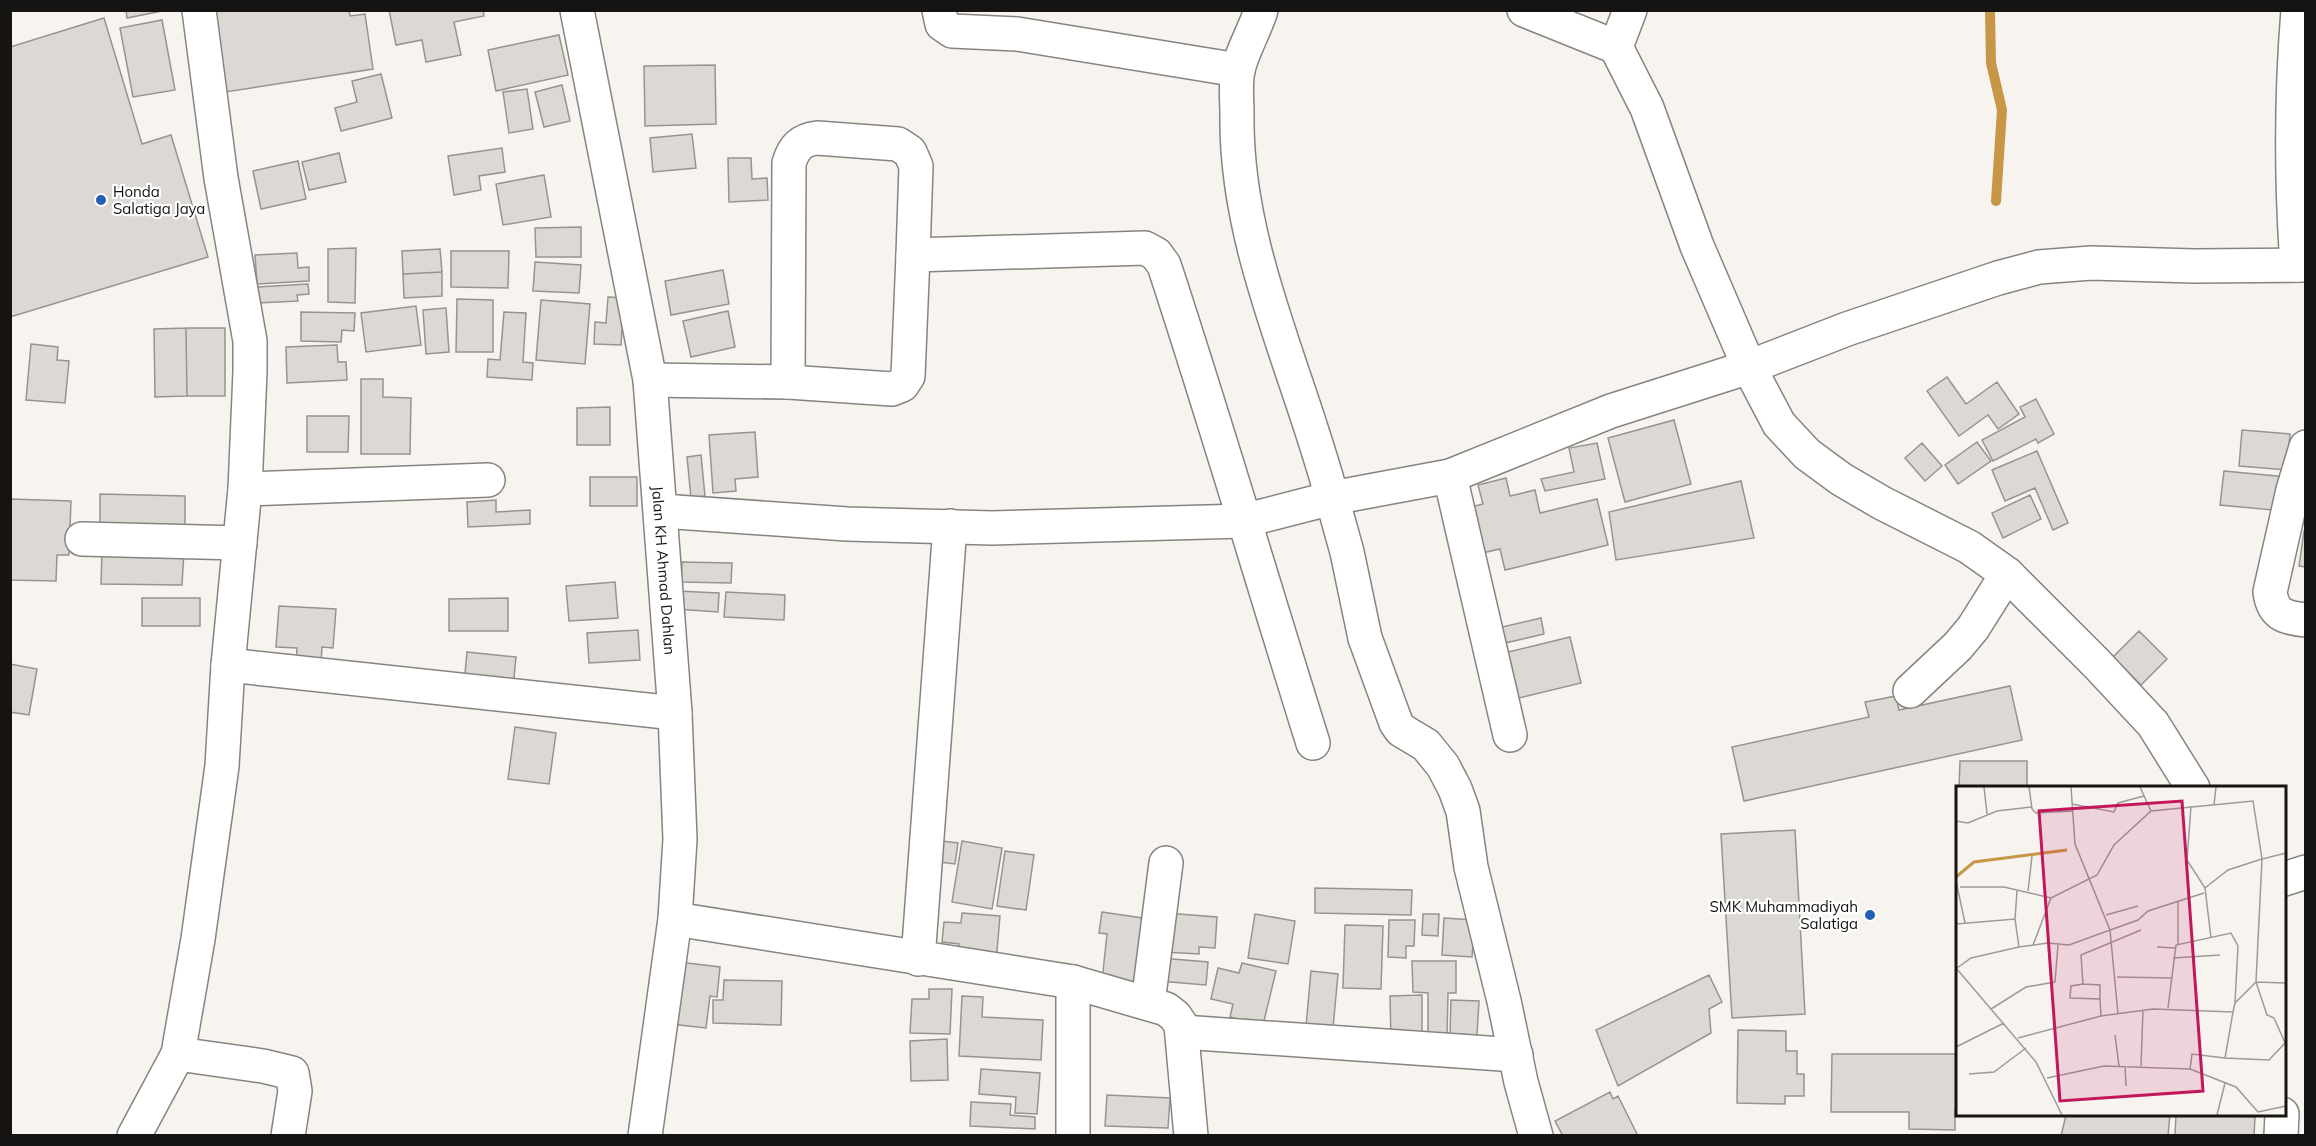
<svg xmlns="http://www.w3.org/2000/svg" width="2316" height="1146" viewBox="0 0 2316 1146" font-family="Mulish,sans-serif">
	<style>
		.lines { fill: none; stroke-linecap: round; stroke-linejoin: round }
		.stream { stroke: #c89647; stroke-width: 10 }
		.building { fill: #dcd9d5; stroke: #979490; stroke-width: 1.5 }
		.minor-casing { stroke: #878480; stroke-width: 36 }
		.minor { stroke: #fff; stroke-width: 33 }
		.poi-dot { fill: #225fb1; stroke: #fff; stroke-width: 2 }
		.labels { text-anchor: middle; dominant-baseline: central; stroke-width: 4.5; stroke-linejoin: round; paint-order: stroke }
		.poi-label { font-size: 15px; fill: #151412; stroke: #fff; text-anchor: start }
		.street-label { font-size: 15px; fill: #151412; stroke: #fff }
		.inset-river { fill: none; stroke: #c89647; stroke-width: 3 }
		.inset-road { fill: none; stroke: #9d9a97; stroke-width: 1.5 }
		.view { fill: #c2185b; fill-opacity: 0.15; stroke: #c2185b; stroke-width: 3 }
		.inset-edge { fill: none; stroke: #151412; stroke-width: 3 }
	</style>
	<rect width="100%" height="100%" fill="#f7f4f0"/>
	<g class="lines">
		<path class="stream" d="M 1990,10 L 1991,63 L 2002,110 L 1996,201"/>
	</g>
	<path class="building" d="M 126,10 L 167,10 L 127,18 Z
		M 207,10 L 349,10 L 350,16 L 365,14 L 373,69 L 219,93 Z
		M 389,10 L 483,10 L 484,16 L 454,22 L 461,55 L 426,62 L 422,40 L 396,45 Z
		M 104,18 L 142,144 L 171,135 L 208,257 L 10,317 L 10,47 Z
		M 162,20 L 175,90 L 133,97 L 120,28 Z
		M 559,35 L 568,75 L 496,91 L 488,50 Z
		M 715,65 L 716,124 L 645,126 L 644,66 Z
		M 381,74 L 392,118 L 341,131 L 335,108 L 357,102 L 352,81 Z
		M 562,85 L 570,121 L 544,127 L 535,92 Z
		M 527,89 L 533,129 L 509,133 L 503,92 Z
		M 692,134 L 696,168 L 653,172 L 650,138 Z
		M 502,148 L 505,172 L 479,176 L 481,190 L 454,195 L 448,156 Z
		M 339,153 L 346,182 L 309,190 L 302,162 Z
		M 728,158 L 751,158 L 752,179 L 767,178 L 768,200 L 729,202 Z
		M 298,161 L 306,199 L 261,209 L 253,171 Z
		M 544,175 L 551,217 L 503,225 L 496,184 Z
		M 581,227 L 581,257 L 536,257 L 535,228 Z
		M 356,248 L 355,303 L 328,302 L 328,249 Z
		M 440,249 L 442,272 L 403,274 L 402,251 Z
		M 451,251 L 509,251 L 508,288 L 451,287 Z
		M 297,253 L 298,268 L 309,267 L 309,281 L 257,284 L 255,255 Z
		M 535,262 L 581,265 L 579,293 L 533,291 Z
		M 723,270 L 729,304 L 671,315 L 665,281 Z
		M 442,272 L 442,296 L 404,298 L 403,274 Z
		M 308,284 L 309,294 L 297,295 L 298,301 L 258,303 L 257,287 Z
		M 608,297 L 624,298 L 621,345 L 594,344 L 595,322 L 606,323 Z
		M 457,299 L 493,300 L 493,352 L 456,352 Z
		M 541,300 L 590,304 L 585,364 L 536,360 Z
		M 416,306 L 421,345 L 366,352 L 361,313 Z
		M 446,308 L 449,352 L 426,354 L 423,310 Z
		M 728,311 L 735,347 L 691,357 L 683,321 Z
		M 301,312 L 355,313 L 354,331 L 342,330 L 341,342 L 301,341 Z
		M 504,312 L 526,313 L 523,362 L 533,363 L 532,380 L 487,377 L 488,359 L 500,360 Z
		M 186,328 L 187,396 L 155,397 L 154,329 Z
		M 186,328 L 225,328 L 225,396 L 187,396 Z
		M 31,344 L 58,347 L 57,360 L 69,361 L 65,403 L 26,400 Z
		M 337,345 L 338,362 L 346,362 L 347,380 L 287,383 L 286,347 Z
		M 1947,377 L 1966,404 L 1997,382 L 2019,414 L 1998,429 L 1988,415 L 1959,436 L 1927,391 Z
		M 361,379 L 383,379 L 383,397 L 411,398 L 410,454 L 361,454 Z
		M 2036,399 L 2054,434 L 2038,443 L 2036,439 L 1993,461 L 1982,440 L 2025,417 L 2020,407 Z
		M 610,407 L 610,445 L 577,445 L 577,408 Z
		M 307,416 L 349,416 L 348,452 L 307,452 Z
		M 1674,420 L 1691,484 L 1625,502 L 1608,438 Z
		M 2242,430 L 2290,434 L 2287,470 L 2239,466 Z
		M 755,432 L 758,477 L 735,479 L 736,491 L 713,493 L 709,435 Z
		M 1977,442 L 1991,461 L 1958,484 L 1945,465 Z
		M 1597,443 L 1605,479 L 1545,491 L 1541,479 L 1574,472 L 1569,448 Z
		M 1922,443 L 1942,466 L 1925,481 L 1905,458 Z
		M 2037,451 L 2068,523 L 2053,530 L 2035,488 L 2005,501 L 1992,470 Z
		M 701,455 L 705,496 L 691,498 L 687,457 Z
		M 2224,471 L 2287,477 L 2283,511 L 2220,505 Z
		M 590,477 L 637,477 L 637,506 L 590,506 Z
		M 1506,478 L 1510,496 L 1535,490 L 1540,513 L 1597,499 L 1608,545 L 1505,570 L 1500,549 L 1482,553 L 1471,507 L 1483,504 L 1478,485 Z
		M 1741,481 L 1754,538 L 1616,560 L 1609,512 Z
		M 100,494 L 185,496 L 185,536 L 100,535 Z
		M 2030,495 L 2041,519 L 2003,538 L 1992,513 Z
		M 10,499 L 71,501 L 69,555 L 57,555 L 56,581 L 10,580 Z
		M 496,500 L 496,512 L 530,510 L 530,524 L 468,527 L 467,502 Z
		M 2304,531 L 2306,531 L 2306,567 L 2299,566 Z
		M 102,550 L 184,551 L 182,585 L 101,584 Z
		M 682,562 L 732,563 L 731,583 L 681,582 Z
		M 615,582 L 618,618 L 569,621 L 566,586 Z
		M 677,591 L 719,593 L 718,612 L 676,609 Z
		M 726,592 L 785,595 L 784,620 L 724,617 Z
		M 142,598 L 200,598 L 200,626 L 142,626 Z
		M 508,598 L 508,631 L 449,631 L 449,599 Z
		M 279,606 L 336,609 L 333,648 L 322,647 L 321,664 L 296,663 L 297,648 L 276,647 Z
		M 1541,618 L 1544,634 L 1505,643 L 1502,627 Z
		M 638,630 L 640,660 L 589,663 L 587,633 Z
		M 2139,631 L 2167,659 L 2141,685 L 2113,657 Z
		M 1570,637 L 1581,683 L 1515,699 L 1504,653 Z
		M 467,652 L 516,657 L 513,688 L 464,684 Z
		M 10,664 L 37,669 L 29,715 L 10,712 Z
		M 2010,686 L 2022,740 L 1744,801 L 1732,747 L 1869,717 L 1865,702 L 1896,696 L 1899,710 Z
		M 515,727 L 556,733 L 549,784 L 508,779 Z
		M 1960,761 L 2027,761 L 2027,788 L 1959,788 Z
		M 1795,830 L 1805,1014 L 1732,1018 L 1721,834 Z
		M 933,840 L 958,843 L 955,864 L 931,861 Z
		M 962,841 L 1002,848 L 992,909 L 952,902 Z
		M 1005,851 L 1034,855 L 1026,910 L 997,906 Z
		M 1315,888 L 1412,890 L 1411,915 L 1315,913 Z
		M 1102,912 L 1149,919 L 1141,986 L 1102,981 L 1107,934 L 1099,933 Z
		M 962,913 L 1000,916 L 996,962 L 958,958 L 959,944 L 942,942 L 944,922 L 961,923 Z
		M 1166,913 L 1217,917 L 1215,948 L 1199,947 L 1199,954 L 1163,952 Z
		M 1255,914 L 1295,921 L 1288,964 L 1248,958 Z
		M 1423,914 L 1439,914 L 1438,936 L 1422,935 Z
		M 1444,918 L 1475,920 L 1472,957 L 1442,955 Z
		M 1389,920 L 1415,920 L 1414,946 L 1406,946 L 1406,958 L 1388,957 Z
		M 1345,925 L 1383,926 L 1381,989 L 1343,988 Z
		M 1161,958 L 1208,962 L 1206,985 L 1159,981 Z
		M 1412,961 L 1456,961 L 1456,993 L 1448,993 L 1447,1036 L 1428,1036 L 1428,993 L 1413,992 Z
		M 679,962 L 720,967 L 717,997 L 710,996 L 706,1028 L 671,1024 Z
		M 1242,963 L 1276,971 L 1263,1025 L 1230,1017 L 1233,1004 L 1211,999 L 1218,968 L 1239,973 Z
		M 1311,971 L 1338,974 L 1333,1028 L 1306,1026 Z
		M 1709,975 L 1722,1002 L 1709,1009 L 1711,1033 L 1618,1086 L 1596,1030 Z
		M 724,980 L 782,981 L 781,1025 L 713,1023 L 713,1000 L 723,1000 Z
		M 929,989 L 952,989 L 950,1034 L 910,1033 L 912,999 L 929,999 Z
		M 1422,995 L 1422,1040 L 1391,1040 L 1390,996 Z
		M 962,996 L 983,997 L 982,1017 L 1043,1020 L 1041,1060 L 959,1056 Z
		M 1451,1000 L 1479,1001 L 1477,1035 L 1450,1035 Z
		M 1738,1030 L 1786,1031 L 1786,1051 L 1797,1051 L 1797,1074 L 1804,1074 L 1804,1096 L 1785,1096 L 1785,1104 L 1737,1103 Z
		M 947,1039 L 948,1080 L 911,1081 L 910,1041 Z
		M 1832,1054 L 1958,1054 L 1958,1109 L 1955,1109 L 1955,1130 L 1909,1129 L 1909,1112 L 1831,1112 Z
		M 981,1069 L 1040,1073 L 1037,1114 L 1015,1113 L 1016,1097 L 979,1094 Z
		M 1610,1092 L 1613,1099 L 1618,1096 L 1638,1136 L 1563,1136 L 1555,1121 Z
		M 1107,1095 L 1170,1098 L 1168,1128 L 1105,1126 Z
		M 971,1102 L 1011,1104 L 1010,1115 L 1035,1117 L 1035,1129 L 970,1126 Z
		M 2170,1114 L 2168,1136 L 2061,1136 L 2066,1115 Z
		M 2176,1114 L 2255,1117 L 2254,1136 L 2175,1136 Z"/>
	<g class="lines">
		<g class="minor-casing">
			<g id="minor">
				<path id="s1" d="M 577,10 L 650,380 L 675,713 L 680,839 L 675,919 L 645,1136"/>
				<path d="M 939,10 L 942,24 L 952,31 L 1017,34 L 1238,70"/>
				<path d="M 1524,10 L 1616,47"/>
				<path d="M 1630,10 L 1616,47 L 1647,108 L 1697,246 L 1749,367 L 1779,424 L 1807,454 L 1841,479 L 1882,503 L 1969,547 L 2007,574 L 2097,664 L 2153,724 L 2193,788"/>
				<path d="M 2297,265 C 2291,180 2291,96 2298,10"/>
				<path d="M 650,380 L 788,382 L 789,163 C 794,147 801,140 817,138 L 898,144 L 910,152 L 916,166 L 913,255 L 1145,248 L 1156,254 L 1164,265 C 1216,423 1263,584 1313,743"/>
				<path d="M 788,382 L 892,389 L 902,385 L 908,376 L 913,255"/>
				<path d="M 2306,447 L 2293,490 L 2270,592 C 2273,614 2284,618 2306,620"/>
				<path d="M 1450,476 L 1510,735"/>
				<path d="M 245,489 L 488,480"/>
				<path d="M 662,511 L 847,524 L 992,528 L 1243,521 L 1332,498 C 1299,372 1235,247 1237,115 C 1237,101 1235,84 1238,70 C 1242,51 1255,30 1261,10"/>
				<path d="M 82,539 L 240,543"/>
				<path d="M 228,665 L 675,713"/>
				<path d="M 1910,691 L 1958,646 L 1973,628 L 2007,574"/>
				<path d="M 2284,879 L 2306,872"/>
				<path d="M 675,919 L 1073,982 L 1166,1009 L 1175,1016 L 1181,1025 L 1191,1136"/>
				<path d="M 918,959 L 950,526"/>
				<path d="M 1073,982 L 1073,1136"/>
				<path d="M 1148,1003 L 1166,863"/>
				<path d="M 1182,1032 L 1516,1055"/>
				<path d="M 178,1054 L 198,939 L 222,766 L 228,665 L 245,489 L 250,372 L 250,341 L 221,178 L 199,10"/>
				<path d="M 134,1136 L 178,1054 L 263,1066 L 292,1073 L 295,1091 L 288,1136"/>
				<path d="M 1536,1136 L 1521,1082 L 1504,1001 L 1471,867 L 1463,811 L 1455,789 L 1443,766 L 1426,745 L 1401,730 L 1396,723 L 1365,638 L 1347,552 L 1332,498 L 1450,476 L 1611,411 L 1749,367 L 1847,329 L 1998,278 L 2039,267 L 2091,263 L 2194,266 L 2306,265"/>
				<path d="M 2281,1136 L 2282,1114"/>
			</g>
		</g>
		<use href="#minor" class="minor"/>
	</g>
	<g class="poi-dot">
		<circle cx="101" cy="200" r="6"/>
		<circle cx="1870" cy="915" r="6"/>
	</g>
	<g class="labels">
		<g class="poi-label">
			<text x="113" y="191">Honda<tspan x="113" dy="17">Salatiga Jaya</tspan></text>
			<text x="1858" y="906" text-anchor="end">SMK Muhammadiyah<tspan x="1858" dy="17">Salatiga</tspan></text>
		</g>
		<g class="street-label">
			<text stroke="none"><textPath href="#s1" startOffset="568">Jalan KH Ahmad Dahlan</textPath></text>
		</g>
	</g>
	<g transform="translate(1956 786)">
		<rect width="330" height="330" fill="#f7f4f0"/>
		<path class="inset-river" d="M 0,91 L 18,76 L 111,64"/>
		<path class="inset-road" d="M 28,1 L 31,28M 73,1 L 76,23 L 80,27 L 117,25M 115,1 L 119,58 L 154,144 L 182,134 L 192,125 L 248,107M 184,1 L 195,25M 116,18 L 158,26 L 162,17 L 188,10M 258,19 L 260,1M 235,20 L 231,74 L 249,102 L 255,152M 0,35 L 12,37 L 41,25 L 75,21M 330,67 L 306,73 L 300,196 L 311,229 L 318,232 L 330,259M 0,95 L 9,137M 4,101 L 48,101 L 95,112 L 141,89 L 158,59 L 195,25 L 297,15 L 306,73 L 272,84 L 249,102M 72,105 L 76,70M 222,116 L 222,158M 150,129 L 182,120M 59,133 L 61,105M 0,138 L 59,133 L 63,161 L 92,157 L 113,159 L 154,144 L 162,228M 77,159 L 95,112M 201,161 L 219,162M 217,172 L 264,169M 0,182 L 80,276 L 106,329M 1,182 L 15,172 L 63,161M 161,191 L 215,192M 127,198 L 144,199 L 144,213M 212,222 L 220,159 L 275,147 L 282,160 L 279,216M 35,223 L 70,201 L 99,196 L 102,159M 277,226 L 269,272 L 313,274 L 330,256M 145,230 L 144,213 L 114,212 L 115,200 L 127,198 L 125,169 L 185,144M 159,249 L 163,280M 62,252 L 145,230 L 197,223 L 277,226 L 279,217 L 300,196 L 330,197M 0,261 L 48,237M 269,272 L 236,268 L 234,283 L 280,301 L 302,326 L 330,320M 169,280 L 170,300M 185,280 L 187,224M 13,288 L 38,286 L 70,262M 91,292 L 148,280 L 234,283M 261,329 L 269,297"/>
		<path class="view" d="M 226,15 L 247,305 L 104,315 L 83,25 Z"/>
		<rect width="330" height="330" class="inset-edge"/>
	</g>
	<rect width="2316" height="1146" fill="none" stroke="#151412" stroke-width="24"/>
</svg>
